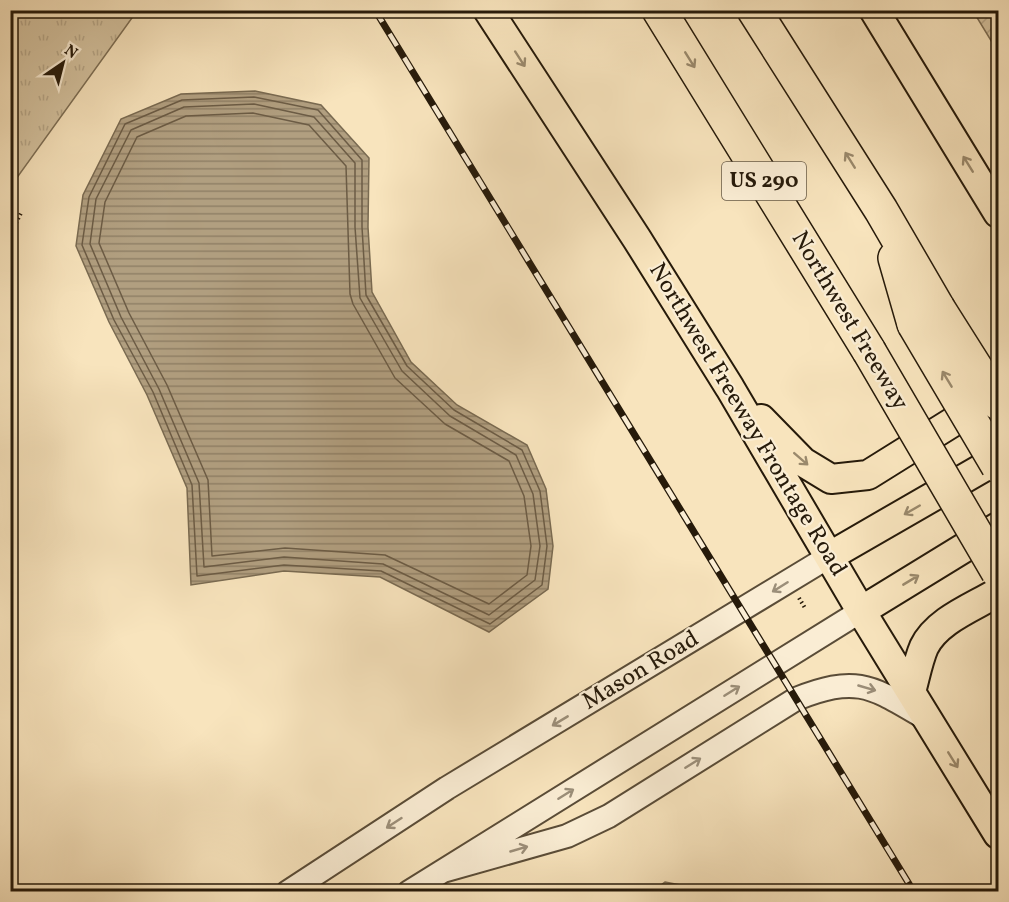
<svg xmlns="http://www.w3.org/2000/svg" width="1009" height="902" viewBox="0 0 1009 902" font-family="Vollkorn,serif">
	<style>
		.grass { fill: url(#grass-tufts); stroke: #7d6e54; stroke-width: 1.5 }
		.garden { fill: url(#garden-furrows); stroke: #7d6e54; stroke-width: 1.5 }
		.water { fill: url(#water-rules); stroke: #796a51; stroke-width: 1.5 }
		.lines { fill: none; stroke-linecap: round; stroke-linejoin: round }
		.shore { stroke: #6c5c45; stroke-width: 1.5 }
		.minor-casing { stroke: #5a4c37; stroke-width: 26 }
		.major-casing { stroke: #261a0a; stroke-width: 32 }
		.highway-casing { stroke: #261a0a; stroke-width: 36 }
		.path { stroke: #261a0a; stroke-width: 4; stroke-dasharray: 1.5 3; stroke-linecap: butt }
		.minor { stroke: #faedd4; stroke-width: 22 }
		.major { stroke: #f8e4bd; stroke-width: 28 }
		.highway { stroke: #f8e4bd; stroke-width: 33 }
		.rail-casing { stroke: #261a0a; stroke-width: 7 }
		.rail { stroke: #faedd4; stroke-width: 4.5; stroke-dasharray: 14; stroke-linecap: butt }
		.highway-bridge-casing { stroke: #261a0a; stroke-width: 36; stroke-linecap: butt }
		.highway-bridge { stroke: #f8e4bd; stroke-width: 33 }
		.oneway { stroke: #9a896c }
		.oneway2 { stroke: #9b8e79 }
		.labels { text-anchor: middle; dominant-baseline: central; stroke-width: 4.5; stroke-linejoin: round; paint-order: stroke }
		.shield { fill: #faedd4; stroke: #665947; stroke-width: 1.5 }
		.shield-label { font-size: 22px; font-weight: bold; fill: #261a0a }
		.street-label { font-size: 24px; fill: #261a0a; stroke: #faedd4 }
	</style>
	<defs>
		<pattern id="grass-tufts" width="24" height="20" patternUnits="userSpaceOnUse" patternTransform="scale(1.5)"><rect width="24" height="20" fill="#d4c29f"/><path d="M3 7l-1-3M5 7V3M7 7l1-3M15 17l-1-3M17 17v-4M19 17l1-3" fill="none" stroke="#b6a688"/></pattern>
		<pattern id="garden-furrows" width="10" height="10" patternUnits="userSpaceOnUse" patternTransform="scale(1.5)"><rect width="10" height="10" fill="#d4c29f"/><path d="M-1 1l2-2M0 10L10 0M9 11l2-2" fill="none" stroke="#b6a688"/></pattern>
		<pattern id="water-rules" width="6" height="5" patternUnits="userSpaceOnUse" patternTransform="scale(1.5)"><rect width="6" height="5" fill="#b19f80"/><path d="M0 2.5h6" fill="none" stroke="#908167"/></pattern>
	</defs>
	<rect width="100%" height="100%" fill="#f8e4bd"/>
	<filter id="stains"><feTurbulence type="fractalNoise" baseFrequency=".00333" numOctaves="4"/><feColorMatrix values="0 0 0 0 .2 0 0 0 0 .09 0 0 0 0 .02 0 0 0 .5 -.17"/></filter>
	<radialGradient id="worn" r=".72"><stop offset=".6" stop-color="#630" stop-opacity="0"/><stop offset="1" stop-color="#630" stop-opacity=".3"/></radialGradient>
	<path class="grass" d="M 11,10 L 137,11 L 11,186 L 10,11 Z"/>
	<path class="garden" d="M 973,11 L 998,11 L 998,52 Z"/>
	<path class="water" d="M 255,91 L 321,105 L 369,158 L 368,227 L 372,292 L 411,362 L 457,405 L 527,445 L 546,489 L 553,546 L 548,589 L 489,632 L 380,577 L 284,571 L 191,585 L 187,488 L 147,395 L 109,322 L 76,246 L 83,195 L 121,119 L 181,94 Z
		M 665,882 L 711,891 L 653,891 Z"/>
	<g class="lines">
		<path class="shore" d="M 254,97 L 318,110 L 362,160 L 362,227 L 366,295 L 407,366 L 454,410 L 522,450 L 540,491 L 547,546 L 542,585 L 490,624 L 381,571 L 284,565 L 197,576 L 192,485 L 153,392 L 114,320 L 82,245 L 89,197 L 125,124 L 182,100 Z
			M 254,104 L 314,117 L 355,163 L 355,227 L 360,298 L 402,371 L 450,416 L 516,455 L 533,494 L 540,546 L 535,580 L 489,615 L 383,564 L 284,557 L 204,567 L 199,483 L 159,389 L 121,317 L 90,244 L 96,199 L 131,130 L 184,107 Z
			M 253,113 L 309,125 L 346,166 L 350,294 L 353,304 L 395,378 L 445,424 L 509,461 L 524,496 L 531,546 L 527,575 L 489,604 L 385,555 L 285,548 L 212,556 L 208,480 L 167,385 L 129,313 L 99,243 L 105,202 L 137,137 L 186,116 Z"/>
		<g class="minor-casing">
			<path id="minor" d="M 443,871 L 567,836 L 609,816 L 796,699 C 859,674 872,687 927,719
				M 288,892 L 447,788 L 830,556
				M 409,892 L 861,611"/>
		</g>
		<g class="major-casing">
			<path id="major" d="M 488,10 L 637,239 L 730,388 L 861,611 L 998,834
				M 874,10 L 998,213
				M 761,419 L 803,462 L 831,479 L 868,475 L 985,402
				M 830,556 L 998,459
				M 861,611 L 998,527
				M 911,692 C 915,678 918,661 924,647 C 937,620 974,607 998,592"/>
		</g>
		<g class="highway-casing">
			<path id="highway" d="M 659,10 L 869,351
				M 754,10 L 881,210 L 938,308
				M 895,258 L 914,324"/>
		</g>
		<path class="path" d="M 10,235 L 22,211
			M 799,598 L 805,608"/>
		<use href="#minor" class="minor"/>
		<use href="#major" class="major"/>
		<use href="#highway" class="highway"/>
		<g class="rail-casing">
			<path id="rail" d="M 375,10 L 914,892"/>
		</g>
		<use href="#rail" class="rail"/>
		<g class="highway-bridge-casing">
			<path id="highway-bridge" d="M 938,308 L 998,403
				M 914,324 L 998,466
				M 869,351 L 998,572"/>
		</g>
		<use href="#highway-bridge" class="highway-bridge"/>
	</g>
	<defs><path id="oneway-shaft" d="M-6 0H5M1.5-3L5.5 0L1.5 3" fill="none" stroke-width="1.6" stroke-linecap="round" stroke-linejoin="round" transform="scale(1.5)"/></defs>
	<g class="oneway">
		<use href="#oneway-shaft" transform="translate(520 59) rotate(57)"/>
		<use href="#oneway-shaft" transform="translate(690 60) rotate(58)"/>
		<use href="#oneway-shaft" transform="translate(850 160) rotate(-122)"/>
		<use href="#oneway-shaft" transform="translate(968 164) rotate(-122)"/>
		<use href="#oneway-shaft" transform="translate(947 379) rotate(-121)"/>
		<use href="#oneway-shaft" transform="translate(801 459) rotate(41)"/>
		<use href="#oneway-shaft" transform="translate(912 510) rotate(150)"/>
		<use href="#oneway-shaft" transform="translate(911 580) rotate(-31)"/>
		<use href="#oneway-shaft" transform="translate(953 760) rotate(58)"/>
	</g>
	<g class="oneway2">
		<use href="#oneway-shaft" transform="translate(780 587) rotate(148)"/>
		<use href="#oneway-shaft" transform="translate(867 688) rotate(16)"/>
		<use href="#oneway-shaft" transform="translate(732 691) rotate(-32)"/>
		<use href="#oneway-shaft" transform="translate(560 721) rotate(149)"/>
		<use href="#oneway-shaft" transform="translate(693 763) rotate(-32)"/>
		<use href="#oneway-shaft" transform="translate(566 794) rotate(-32)"/>
		<use href="#oneway-shaft" transform="translate(394 823) rotate(147)"/>
		<use href="#oneway-shaft" transform="translate(519 849) rotate(-16)"/>
	</g>
	<g class="labels">
		<rect class="shield" x="722" y="162" width="84" height="38" rx="4.5"/>
		<g class="shield-label">
			<text x="764" y="181">US 290</text>
		</g>
		<g class="street-label">
			<text transform="translate(849 321) rotate(59)">Northwest Freeway</text>
			<text transform="translate(747 420) rotate(59)">Northwest Freeway Frontage Road</text>
			<text transform="translate(641 671) rotate(-31)">Mason Road</text>
		</g>
	</g>
	<rect width="1009" height="902" fill="none" stroke="#f8e4bd" stroke-width="36"/>
	<rect x="12" y="12" width="985" height="878" fill="none" stroke="#261a0a" stroke-width="3"/>
	<rect x="18" y="18" width="973" height="866" fill="none" stroke="#261a0a" stroke-width="1.5"/>
	<g transform="translate(63 63) rotate(35)" stroke="#faedd4" stroke-width="4.5" paint-order="stroke">
	<path d="M0-4.5L10 22L0 15L-10 22Z" fill="#261a0a"/>
	<text y="-9" font-size="16" font-weight="bold" text-anchor="middle" fill="#261a0a">N</text>
	</g>
	<rect width="100%" height="100%" filter="url(#stains)"/>
	<rect width="100%" height="100%" fill="url(#worn)"/>
</svg>
